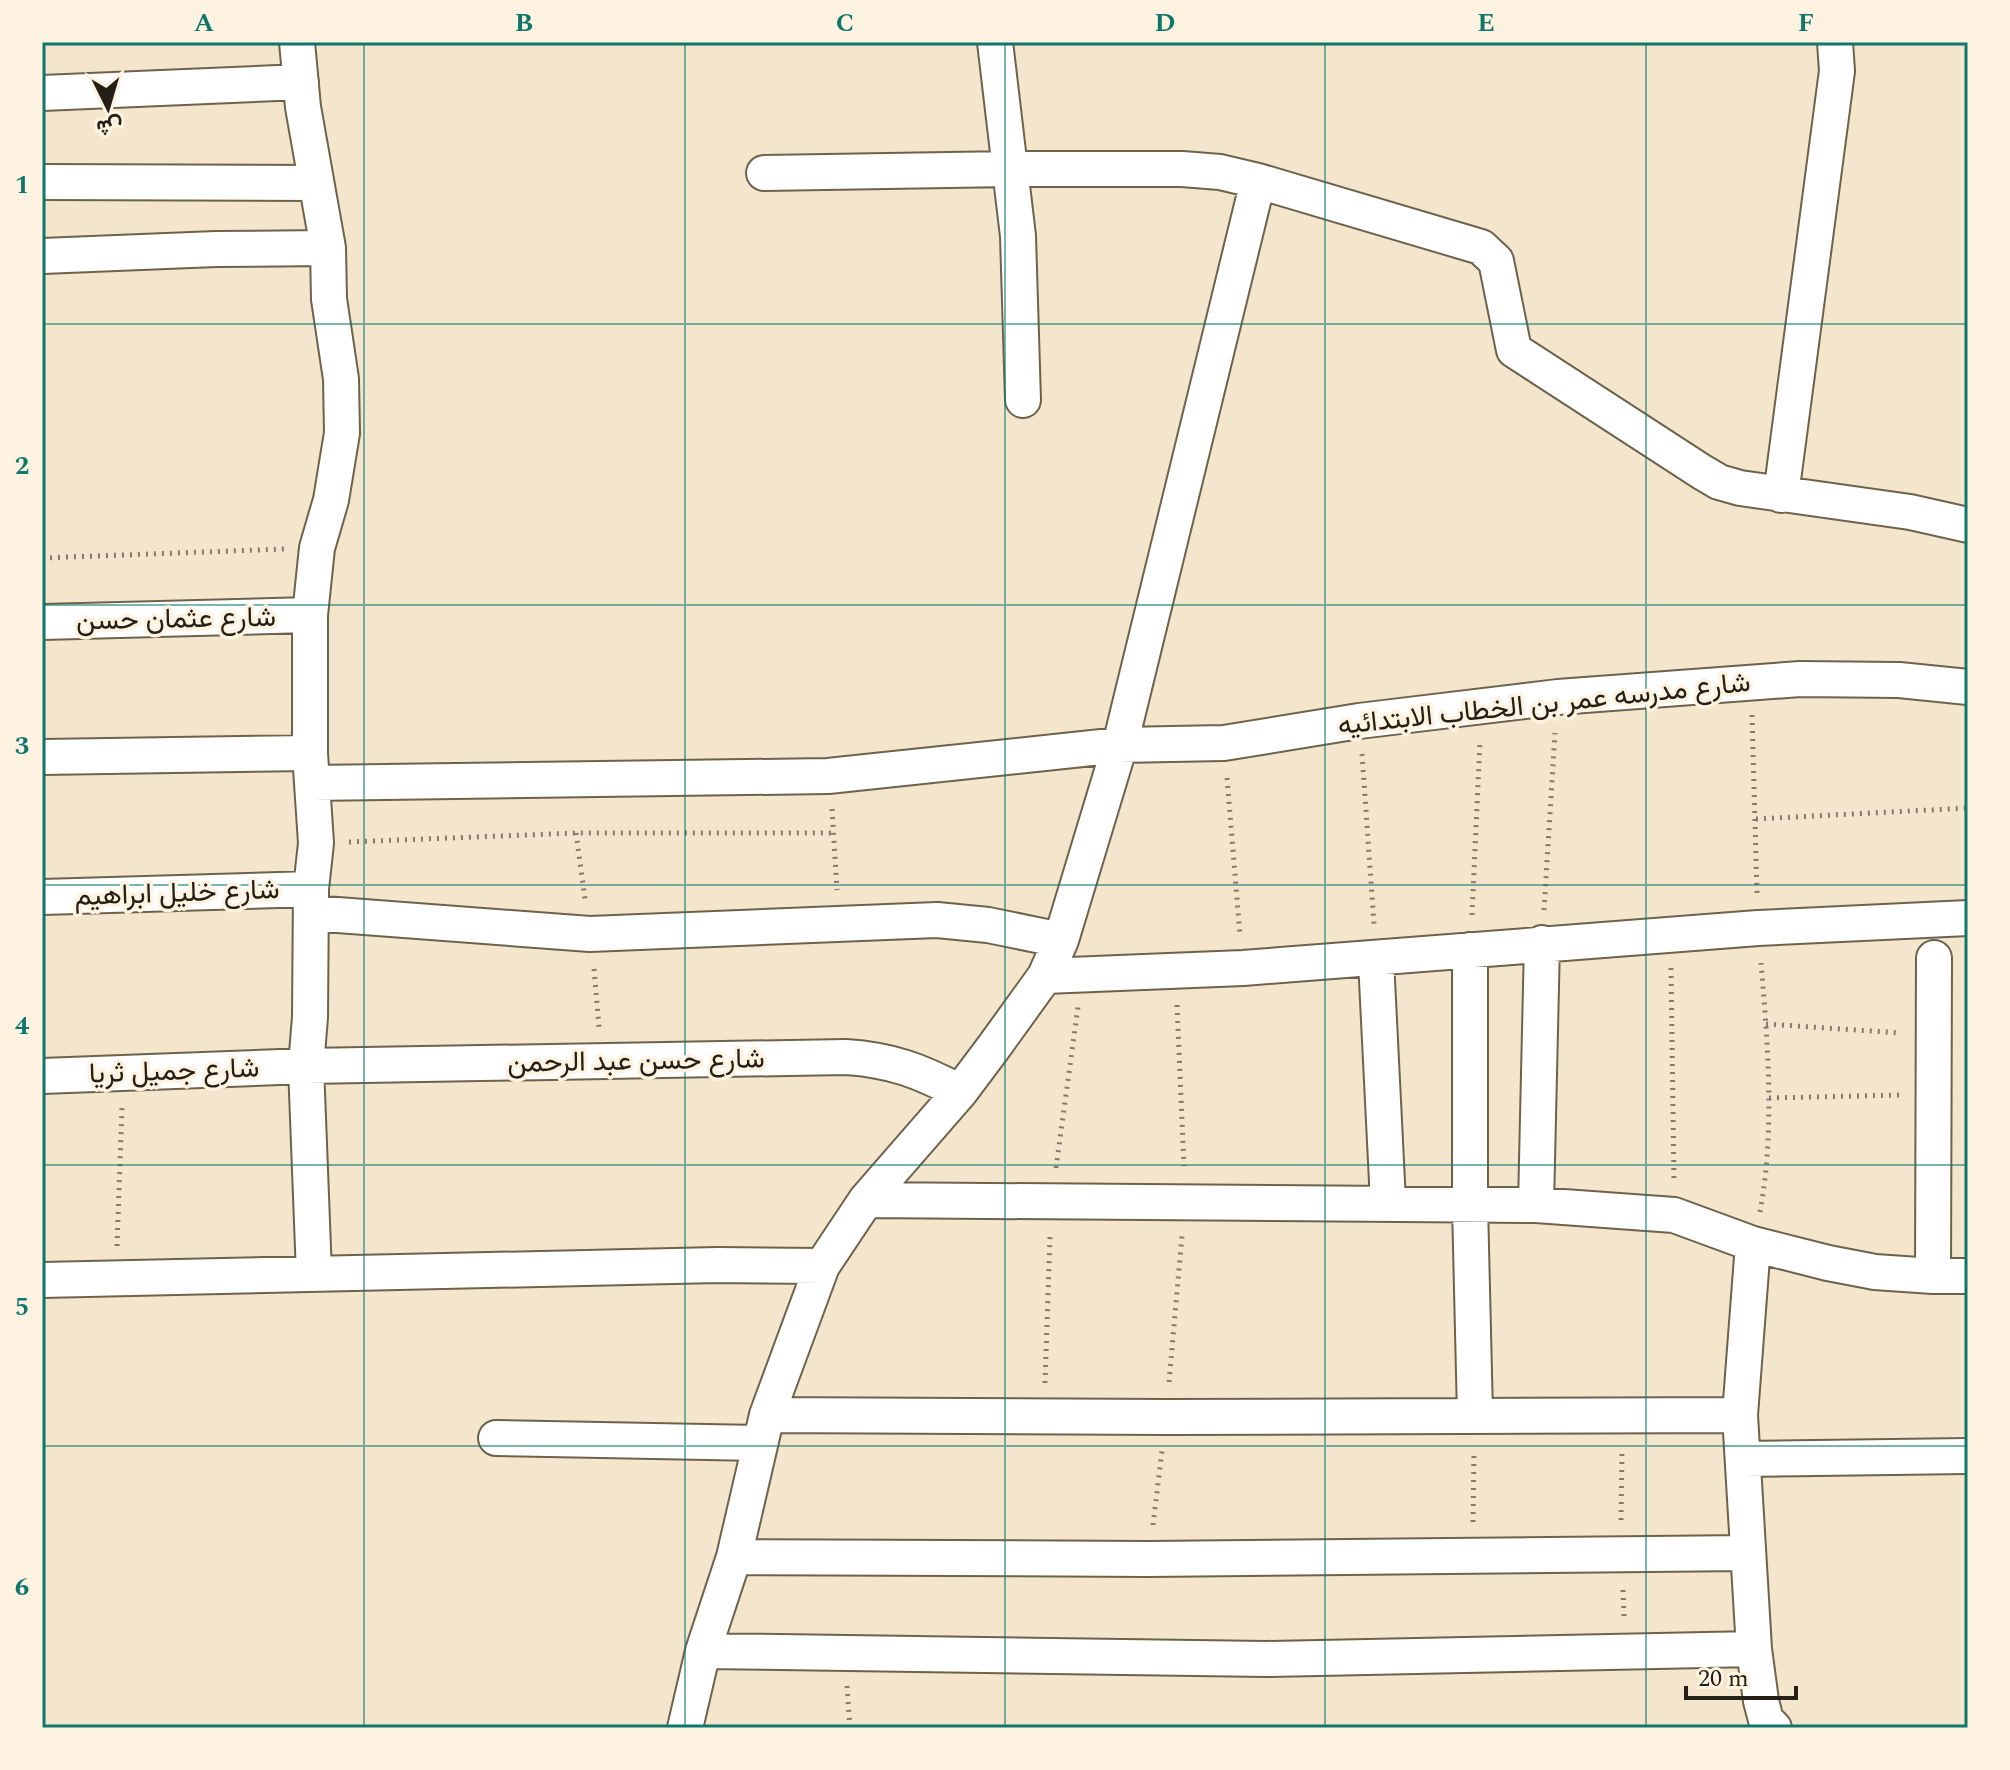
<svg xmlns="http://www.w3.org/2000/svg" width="2010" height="1770" viewBox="0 0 2010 1770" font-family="Spectral,Vazirmatn,serif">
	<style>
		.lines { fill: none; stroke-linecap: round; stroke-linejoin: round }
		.minor-casing { stroke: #6d624c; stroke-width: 38 }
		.path { stroke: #847b6b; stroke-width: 5; stroke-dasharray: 2 6; stroke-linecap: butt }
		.minor { stroke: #fff; stroke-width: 34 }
		.grid { fill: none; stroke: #0f766e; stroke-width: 2; stroke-opacity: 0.55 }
		.labels { text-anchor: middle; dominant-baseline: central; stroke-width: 7; stroke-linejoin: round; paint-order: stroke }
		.street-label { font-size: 28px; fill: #252017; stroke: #fef3e0 }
		.neatline { fill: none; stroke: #0f766e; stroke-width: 3 }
		.grid-label { font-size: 26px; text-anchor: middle; font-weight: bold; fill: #0f766e }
	</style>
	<rect width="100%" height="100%" fill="#f3e6cd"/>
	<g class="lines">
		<g class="minor-casing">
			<path id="minor" d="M 297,42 L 303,107 L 328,248 L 329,299 L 341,379 L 342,433 L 331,500 L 317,548 L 310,615 L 310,753 L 316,843 L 311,889 L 310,1017 L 306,1066 L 314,1274
				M 995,42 L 1010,169 L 1182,169 L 1220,172 L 1258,181 L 1481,247 L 1496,261 L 1514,350 L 1702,472 L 1719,482 L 1740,488 L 1910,512 L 1968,525
				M 42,93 L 301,82
				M 764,173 L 1010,169 L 1018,236 L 1023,400
				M 42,182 L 316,183
				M 42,256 L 216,249 L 328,248
				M 1781,495 L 1837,71 L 1835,42
				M 42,622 L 310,615
				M 42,757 L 310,753
				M 312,783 L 828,776 L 1120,745 L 1224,743 L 1359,721 L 1558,697 L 1800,679 L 1899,680 L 1968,687
				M 42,897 L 311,889
				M 311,913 L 590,934 L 937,920 L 988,925 L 1061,940
				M 1470,950 L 1470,1205 L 1475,1415
				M 1376,960 L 1388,1202
				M 1045,976 L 1243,968 L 1758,928 L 1968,918
				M 42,1076 L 306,1066 L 846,1057 C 892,1060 920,1071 960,1092
				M 866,1200 L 1536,1205 L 1674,1215 L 1753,1244 L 1828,1263 L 1875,1272 L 1933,1276 L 1968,1276
				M 1536,1205 L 1542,943
				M 1753,1244 L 1740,1415 L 1754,1649 L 1761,1701 L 1766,1720 L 1774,1728
				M 1933,1276 L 1934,958
				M 42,1280 L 718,1265 L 822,1266
				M 767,1415 L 1166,1417 L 1740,1415
				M 496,1438 L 759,1443
				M 1743,1459 L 1968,1456
				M 734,1557 L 1148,1559 L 1748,1553
				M 703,1651 L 1266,1659 L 1754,1649
				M 685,1728 L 703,1651 L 734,1557 L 767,1415 L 822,1266 L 866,1200 L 960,1092 L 993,1048 L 1045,976 L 1061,940 L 1120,745 L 1258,181"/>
		</g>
		<path class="path" d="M 42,558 L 284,549
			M 1752,715 L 1757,893
			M 1362,754 L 1374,924
			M 1227,778 L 1240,935
			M 832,809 L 837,890
			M 1756,819 L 1968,808
			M 576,833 L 585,899
			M 349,842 L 576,833 L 834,833
			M 1544,910 L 1555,733
			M 1472,915 L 1480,741
			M 1671,968 L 1674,1182
			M 594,969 L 599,1027
			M 1177,1005 L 1184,1166
			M 1766,1024 L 1901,1033
			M 1769,1098 L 1900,1095
			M 1056,1168 L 1078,1007
			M 1760,1212 C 1775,1130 1768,1045 1761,963
			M 117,1246 L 122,1108
			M 1169,1382 L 1182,1236
			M 1045,1383 L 1050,1237
			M 1621,1520 L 1622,1450
			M 1473,1522 L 1474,1452
			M 1153,1525 L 1162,1451
			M 1623,1590 L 1624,1616
			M 847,1686 L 850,1728"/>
		<use href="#minor" class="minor"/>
	</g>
	<path class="grid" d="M 364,42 L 364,1728M 685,42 L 685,1728M 1005,42 L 1005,1728M 1325,42 L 1325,1728M 1646,42 L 1646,1728M 42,324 L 1968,324M 42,605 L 1968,605M 42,885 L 1968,885M 42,1165 L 1968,1165M 42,1446 L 1968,1446"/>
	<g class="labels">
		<g class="street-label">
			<text transform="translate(176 619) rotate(-1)">شارع عثمان حسن</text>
			<text transform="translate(1544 704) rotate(-6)">شارع مدرسه عمر بن الخطاب الابتدائيه</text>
			<text transform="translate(177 893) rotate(-2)">شارع خليل ابراهيم</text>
			<text transform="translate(636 1061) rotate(-1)">شارع حسن عبد الرحمن</text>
			<text transform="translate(174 1071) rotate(-2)">شارع جميل ثريا</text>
		</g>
	</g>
	<rect width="2010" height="1770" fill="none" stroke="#fef3e0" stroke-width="88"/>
	<g transform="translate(108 108) rotate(175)" stroke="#fef3e0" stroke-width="6" paint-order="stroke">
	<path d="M0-6L14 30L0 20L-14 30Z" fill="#252017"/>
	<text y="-12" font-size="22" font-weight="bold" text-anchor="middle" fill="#252017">ش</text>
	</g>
	<path d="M1686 1686v12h110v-12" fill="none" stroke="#252017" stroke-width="4"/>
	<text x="1698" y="1686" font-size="24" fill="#252017" stroke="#fef3e0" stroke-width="6" paint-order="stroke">20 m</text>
	<rect x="44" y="44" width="1922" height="1682" class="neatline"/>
	<g class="grid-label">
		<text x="204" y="31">A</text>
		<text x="524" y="31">B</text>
		<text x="845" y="31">C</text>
		<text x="1165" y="31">D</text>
		<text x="1486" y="31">E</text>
		<text x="1806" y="31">F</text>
		<text x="22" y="193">1</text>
		<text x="22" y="474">2</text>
		<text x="22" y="754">3</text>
		<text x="22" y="1034">4</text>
		<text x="22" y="1315">5</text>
		<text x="22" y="1595">6</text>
	</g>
</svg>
